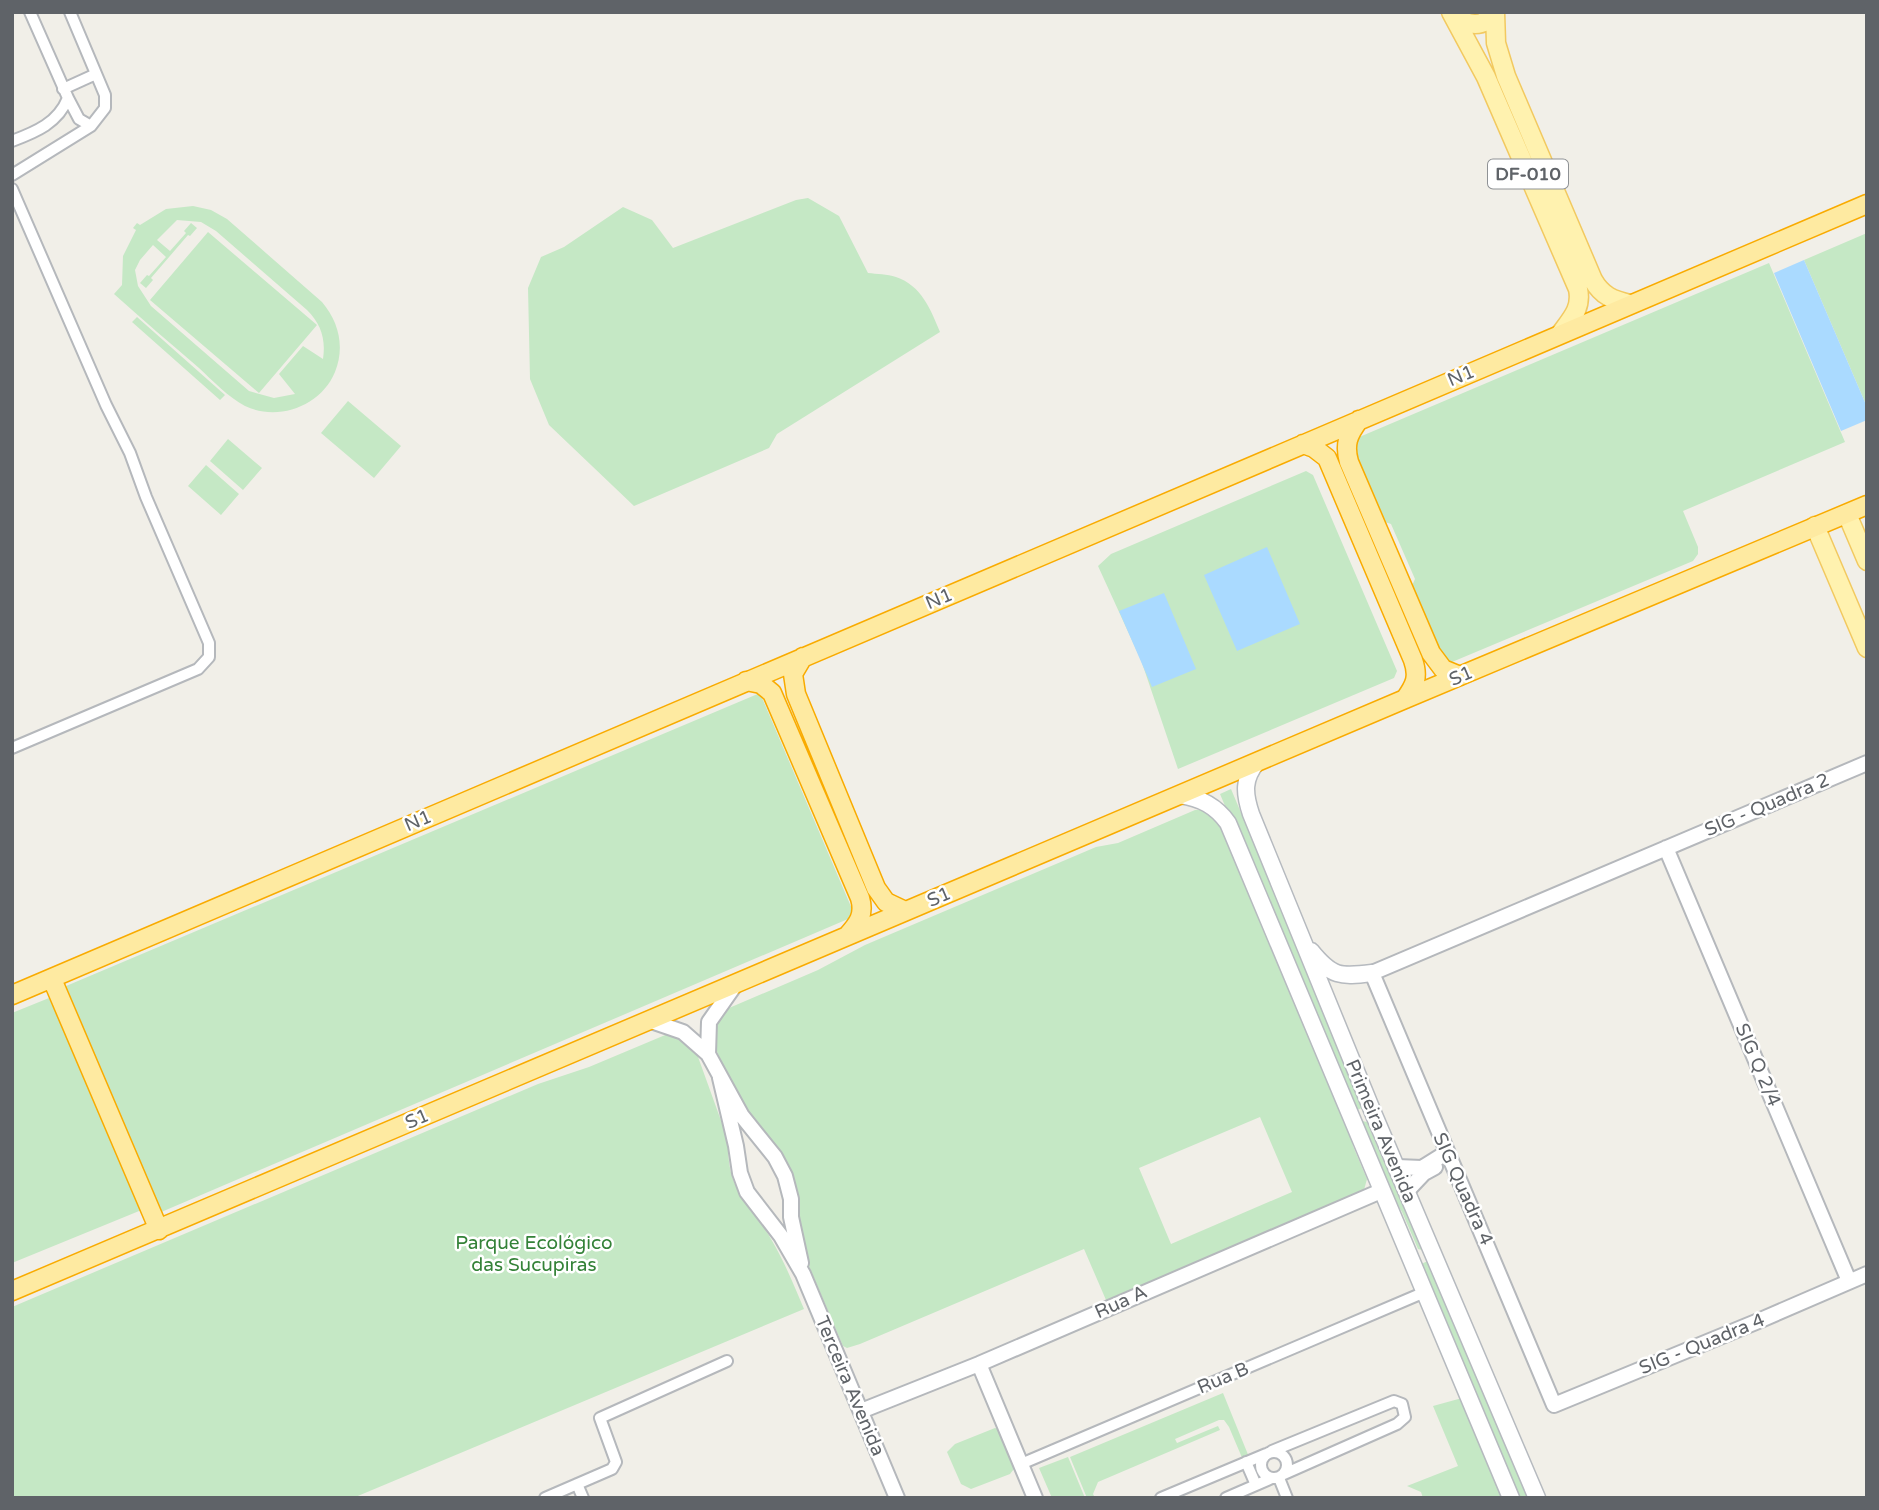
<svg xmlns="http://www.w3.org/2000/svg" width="1879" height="1510" viewBox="0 0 1879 1510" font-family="'Varela Round',sans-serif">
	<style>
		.green { fill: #c5e8c5; fill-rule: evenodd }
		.water { fill: #aadaff }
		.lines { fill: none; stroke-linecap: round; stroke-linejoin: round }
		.minor-casing { stroke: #b5b8bc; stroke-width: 14 }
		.tertiary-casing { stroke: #b5b8bc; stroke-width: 18 }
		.secondary-casing { stroke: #b6babf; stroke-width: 19 }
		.primary-casing { stroke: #f2c960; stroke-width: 21 }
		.trunk-casing { stroke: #f9ab00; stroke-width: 21 }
		.minor { stroke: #fff; stroke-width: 10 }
		.tertiary { stroke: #fff; stroke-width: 14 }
		.secondary { stroke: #fff; stroke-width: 16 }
		.primary { stroke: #fff2af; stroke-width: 18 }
		.trunk { stroke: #feeaa1; stroke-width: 18 }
		.labels { text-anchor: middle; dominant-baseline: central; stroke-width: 5; stroke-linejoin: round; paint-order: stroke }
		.shield { fill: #fff; stroke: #8f9295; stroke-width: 2 }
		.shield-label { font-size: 18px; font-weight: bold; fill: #5f6368 }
		.street-label { font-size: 19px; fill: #5f6368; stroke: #fff }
		.park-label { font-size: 19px; fill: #348238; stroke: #fff }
	</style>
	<rect width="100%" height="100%" fill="#f1efe8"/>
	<path class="green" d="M 808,198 L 839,216 L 868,273 C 877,274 887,274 896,277 C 921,285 931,310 940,332 L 777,434 L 769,448 L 634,506 L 549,425 L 530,379 L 528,288 L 541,257 L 564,247 L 623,207 L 652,220 L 673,248 L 796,200 Z
		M 193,206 L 211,210 L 227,219 L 322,302 C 339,322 345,347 335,372 C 321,406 278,422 245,406 C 228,397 213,381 199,368 C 171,344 142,319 114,294 L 122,285 L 123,256 L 136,230 L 133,228 L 137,223 L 140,225 L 166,209 ZM 177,220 L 201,222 L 216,231 L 307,310 C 321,324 326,339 323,359 L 303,346 L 279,374 L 295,394 L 274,398 L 249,391 L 151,306 L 138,286 L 135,270 L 140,260 L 153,245 L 166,257 L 149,276 L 147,275 L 140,283 L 146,288 L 153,280 L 151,278 L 188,235 L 190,236 L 197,228 L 191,223 L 184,231 L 186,233 L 170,251 L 157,240 Z
		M 208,232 L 317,325 L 259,393 L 150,300 Z
		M 1867,233 L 1867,407 L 1804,260 Z
		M 1769,263 L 1845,442 L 1683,511 L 1698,547 L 1698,554 L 1693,561 L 1452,662 L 1446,662 L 1441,657 L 1411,588 L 1415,579 L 1391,524 L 1382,521 L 1352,449 L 1357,438 Z
		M 137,317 L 225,395 L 220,400 L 132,322 Z
		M 348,401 L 401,446 L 374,478 L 321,433 Z
		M 228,439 L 262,468 L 243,490 L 210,461 Z
		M 206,465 L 239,494 L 221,515 L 188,486 Z
		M 1306,471 L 1313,475 L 1397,671 L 1394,678 L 1178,769 L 1141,660 L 1098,566 L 1111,554 Z
		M 760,693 L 855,916 L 159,1213 L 59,989 Z
		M 1231,789 L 1365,1107 L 1354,1111 L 1220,794 Z
		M 1195,810 L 1206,810 L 1219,819 L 1349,1124 L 1353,1146 L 1367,1179 L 1364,1190 L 1109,1301 L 1106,1300 L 1084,1249 L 860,1344 L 847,1348 L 843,1346 L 802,1250 L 793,1210 L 758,1130 L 732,1087 L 710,1035 L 722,1011 L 818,970 L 865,945 L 1096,847 L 1118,843 ZM 1260,1117 L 1292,1192 L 1171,1244 L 1139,1168 Z
		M 49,998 L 144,1209 L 12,1263 L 12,1013 Z
		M 670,1033 L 693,1043 L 728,1140 C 727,1193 747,1198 771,1239 C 784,1261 794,1285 804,1309 L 353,1498 L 12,1498 L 12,1307 L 538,1084 L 589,1067 Z
		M 1362,1121 L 1367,1122 L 1382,1158 L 1397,1182 L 1424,1248 L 1422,1250 L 1418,1249 L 1402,1212 L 1387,1188 L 1360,1122 Z
		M 1430,1260 L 1531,1498 L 1518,1498 L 1419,1265 Z
		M 1223,1393 L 1249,1457 L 1243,1460 L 1229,1427 L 1224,1420 L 1219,1420 L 1175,1439 L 1177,1443 L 1218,1426 L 1220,1430 L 1098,1482 L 1093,1494 L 1095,1498 L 1087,1498 L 1070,1457 Z
		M 1462,1398 L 1503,1496 L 1498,1498 L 1423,1498 L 1421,1492 L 1407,1486 L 1458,1466 L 1433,1406 Z
		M 995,1428 L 1002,1430 L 1017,1465 L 1010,1474 L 971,1489 L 961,1484 L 947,1452 L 955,1444 Z
		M 1068,1457 L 1085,1498 L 1052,1498 L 1039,1468 Z"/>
	<path class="water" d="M 1804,260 L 1867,407 L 1867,420 L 1841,431 L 1774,273 Z
		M 1267,547 L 1300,624 L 1237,651 L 1204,575 Z
		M 1164,593 L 1196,669 L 1152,687 L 1119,611 Z"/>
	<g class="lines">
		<g class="minor-casing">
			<path id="minor" d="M 30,12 L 68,98 L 79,119 L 91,126
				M 63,89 L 96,74
				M 12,141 C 36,132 58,123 68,98
				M 12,175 L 91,126 L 105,108 L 105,95 L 70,12
				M 12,189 L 106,405 L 130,453 L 146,497 L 209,643 L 209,657 L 198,669 L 12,748
				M 1272,1451 L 1394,1401 L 1402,1404 L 1405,1417 L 1397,1424 L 1284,1474
				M1261 1465a13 13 0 1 1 26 0a13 13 0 1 1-26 0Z
				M 1246,1462 L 1256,1485
				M 1021,1464 L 1425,1292
				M 1279,1478 L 1287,1498
				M 577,1484 L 583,1498
				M 545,1498 L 612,1469 L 616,1462 L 600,1418 L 727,1361
				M 1161,1498 L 1266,1454
				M 1226,1498 L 1272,1478"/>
		</g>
		<g class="tertiary-casing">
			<path id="tertiary" d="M 1867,763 L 1372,973 L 1554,1405 L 1756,1322 L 1867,1274
				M 1666,848 L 1849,1281
				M 648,1020 L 683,1032 L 708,1054 L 742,1116 L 775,1157 L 785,1176 L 791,1199 L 791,1217 L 801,1263
				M 708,1054 L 709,1022 L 735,985
				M 720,1078 L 736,1146 L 740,1173 L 747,1192 L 781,1236 L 803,1274 L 897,1498
				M 1397,1167 L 1422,1168 L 1446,1153
				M 1407,1191 L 1424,1173 L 1435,1167
				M 979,1364 L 1035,1498
				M 861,1411 L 979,1364 L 1381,1191"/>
		</g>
		<g class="secondary-casing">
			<path id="secondary" d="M 1257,762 C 1243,779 1244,793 1251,814 L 1374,1115 L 1537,1498
				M 1180,795 C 1201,798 1216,806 1228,823 L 1511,1498
				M 1311,951 C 1332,977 1340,977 1372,973"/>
		</g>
		<g class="primary-casing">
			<path id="primary" d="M 1451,12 L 1486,77 L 1578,289 C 1582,308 1572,318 1561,333
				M 1495,12 L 1496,43 L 1506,76 L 1593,280 C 1602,296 1613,300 1630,304
				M 1454,15 C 1466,26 1485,29 1493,12
				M 1847,514 L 1867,561
				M 1815,526 L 1867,648"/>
		</g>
		<g class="trunk-casing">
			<path id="trunk" d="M 1359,420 C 1348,435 1344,444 1349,462 L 1431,653 L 1443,669 L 1460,676
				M 1303,444 L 1314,448 L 1327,458 L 1413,660 C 1419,677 1415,685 1405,699
				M 803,657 L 793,674 L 796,694 L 876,888 L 886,902 L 905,911
				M 746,681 L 761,684 L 772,693 L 860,898 C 865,915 858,924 847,936
				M 52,979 L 159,1230
				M 12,995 L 1867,204
				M 12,1291 L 1405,699 L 1867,505"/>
		</g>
		<use href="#minor" class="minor"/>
		<use href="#tertiary" class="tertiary"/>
		<use href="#secondary" class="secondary"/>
		<use href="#primary" class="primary"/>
		<use href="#trunk" class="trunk"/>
	</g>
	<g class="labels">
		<rect class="shield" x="1488" y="159.5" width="80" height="29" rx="5"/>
		<g class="shield-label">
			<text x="1528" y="174">DF-010</text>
		</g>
		<g class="street-label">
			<text transform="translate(1461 376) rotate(-23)">N1</text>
			<text transform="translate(939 599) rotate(-23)">N1</text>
			<text transform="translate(1461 676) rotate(-23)">S1</text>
			<text transform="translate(1767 805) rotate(-23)">SIG - Quadra 2</text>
			<text transform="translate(418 821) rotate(-23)">N1</text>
			<text transform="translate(939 897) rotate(-23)">S1</text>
			<text transform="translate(1758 1065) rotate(67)">SIG Q 2/4</text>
			<text transform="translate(417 1119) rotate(-23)">S1</text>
			<text transform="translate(1381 1131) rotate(67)">Primeira Avenida</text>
			<text transform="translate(1463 1189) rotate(66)">SIG Quadra 4</text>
			<text transform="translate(1121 1302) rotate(-24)">Rua A</text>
			<text transform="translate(1702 1344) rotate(-22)">SIG - Quadra 4</text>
			<text transform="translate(1223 1378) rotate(-23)">Rua B</text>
			<text transform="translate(850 1386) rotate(67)">Terceira Avenida</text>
		</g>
		<g class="park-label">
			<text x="534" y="1243">Parque Ecológico<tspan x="534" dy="22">das Sucupiras</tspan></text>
		</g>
	</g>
	<rect width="1879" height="1510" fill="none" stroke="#5f6368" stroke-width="28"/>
</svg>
